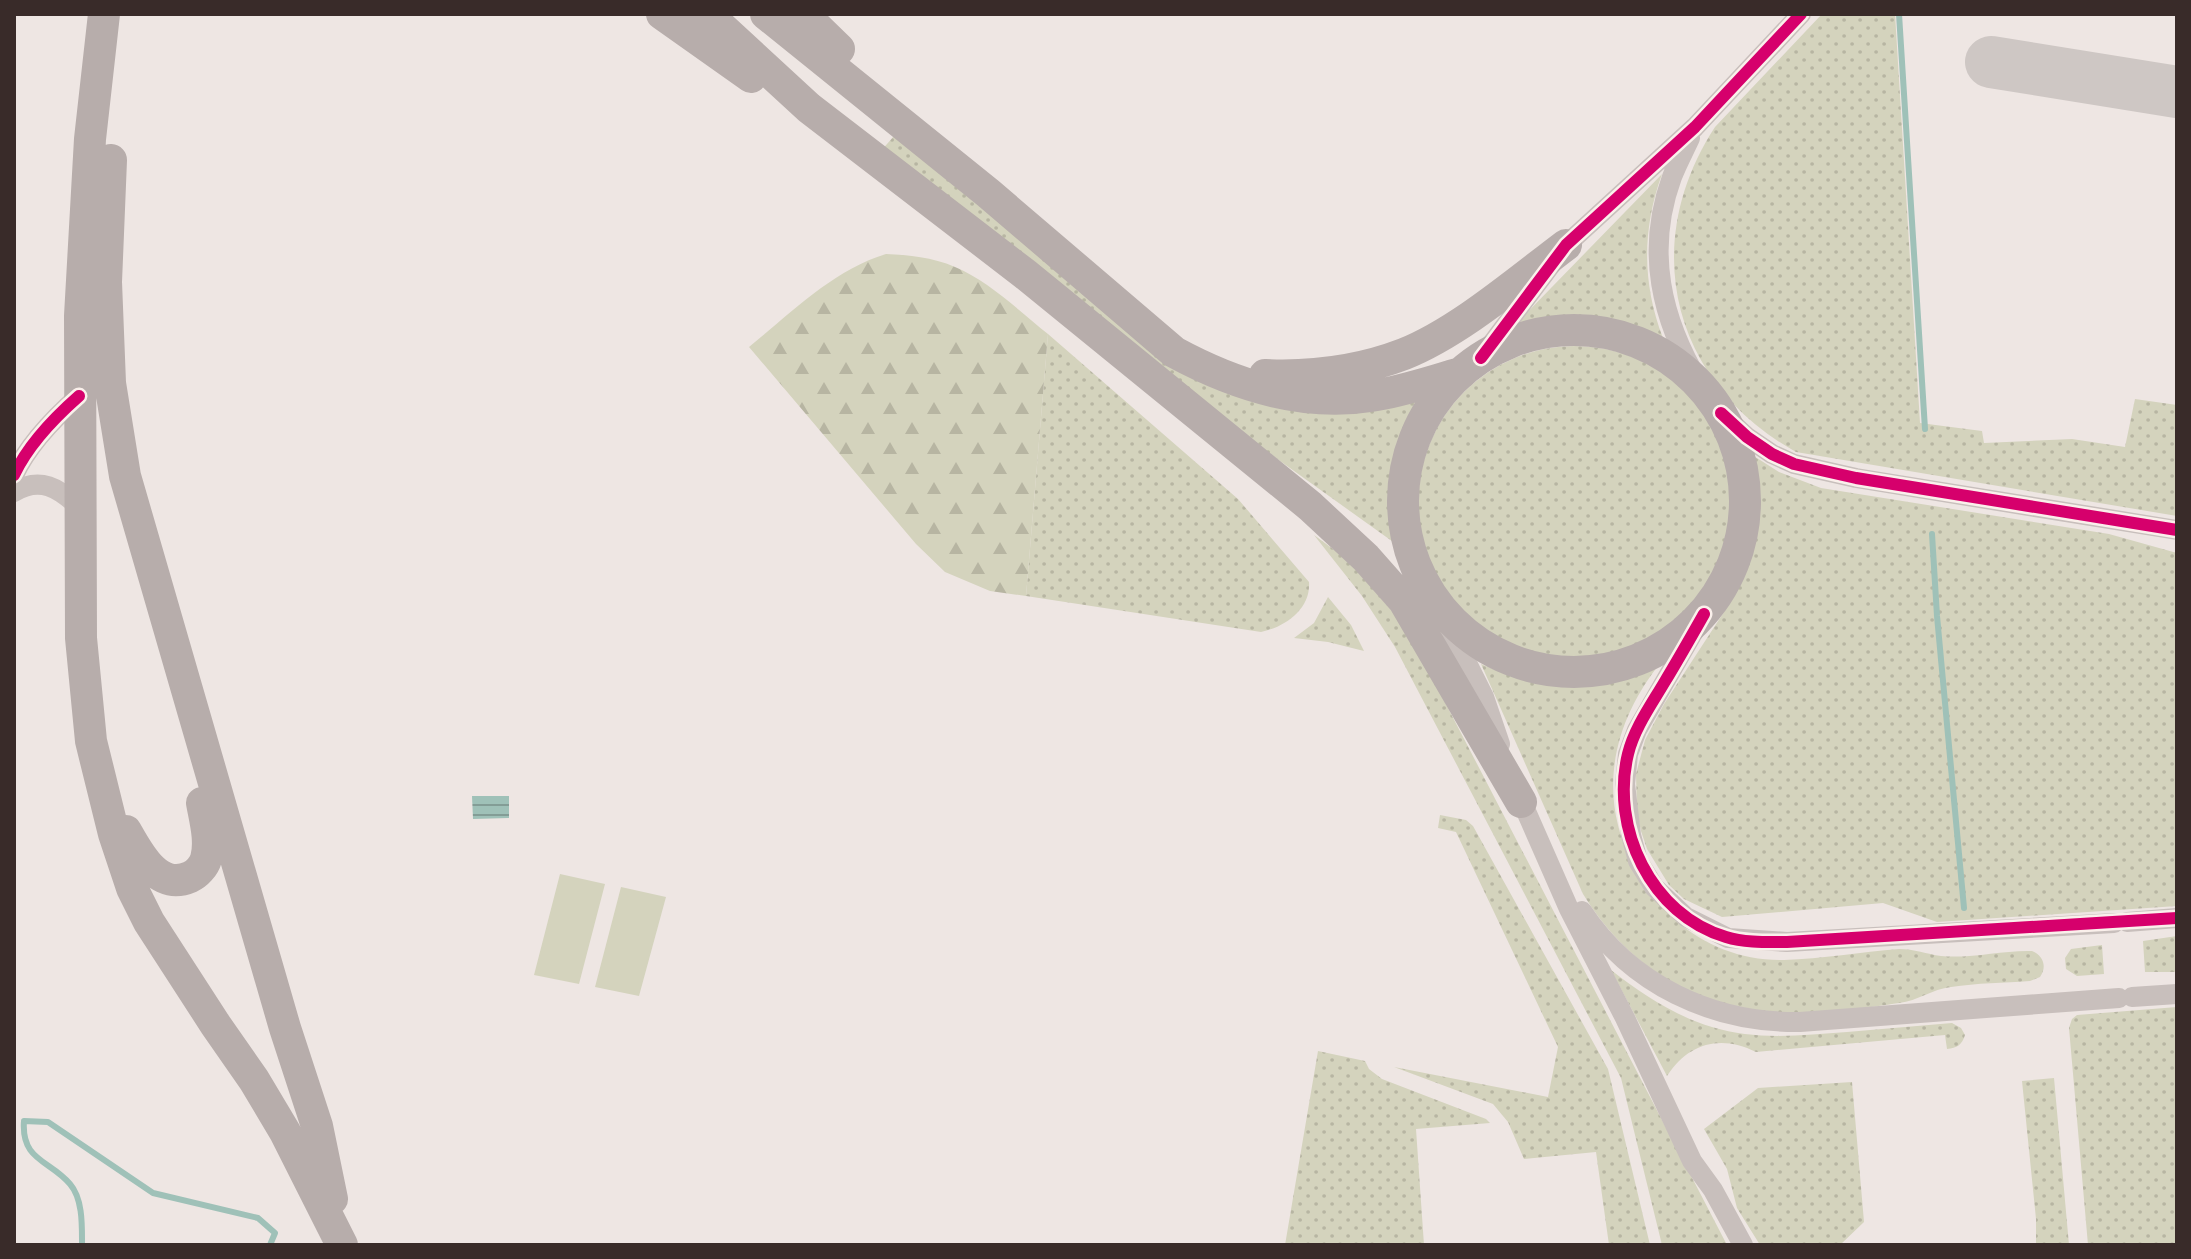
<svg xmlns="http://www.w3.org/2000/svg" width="2191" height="1259" viewBox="0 0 2191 1259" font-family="Roboto,sans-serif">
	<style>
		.grass { fill: url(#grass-dots) }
		.forest { fill: url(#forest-firs) }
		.garden { fill: #d4d3bd }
		.water { fill: url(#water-rules) }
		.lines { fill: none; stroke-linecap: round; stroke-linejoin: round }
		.stream { stroke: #9fc1b8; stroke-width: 6 }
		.taxiway { stroke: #cec7c4; stroke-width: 52 }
		.street { stroke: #c8bfbc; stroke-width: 20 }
		.primary { stroke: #b7adab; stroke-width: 32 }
		.cycleway-casing { stroke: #faf0eb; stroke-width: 17 }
		.cycleway { stroke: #d6006c; stroke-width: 12 }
	</style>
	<defs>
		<pattern id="grass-dots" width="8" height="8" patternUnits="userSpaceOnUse" patternTransform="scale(2)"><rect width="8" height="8" fill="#d4d3bd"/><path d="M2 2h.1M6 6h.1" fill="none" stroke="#b7b5a2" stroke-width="1.8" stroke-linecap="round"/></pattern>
		<pattern id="forest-firs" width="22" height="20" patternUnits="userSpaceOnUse" patternTransform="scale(2)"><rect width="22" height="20" fill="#d4d3bd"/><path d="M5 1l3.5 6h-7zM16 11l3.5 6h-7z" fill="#b7b5a2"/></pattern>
		<pattern id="water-rules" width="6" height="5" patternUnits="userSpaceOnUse" patternTransform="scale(2)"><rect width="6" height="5" fill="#9fc1b8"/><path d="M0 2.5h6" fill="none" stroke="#839d96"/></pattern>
	</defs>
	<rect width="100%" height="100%" fill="#eee6e3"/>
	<path class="grass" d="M 1822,14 L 1895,14 L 1920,423 L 1982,431 L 1984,443 L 2072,439 L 2125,447 L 2135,399 L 2177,405 L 2177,516 L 1796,452 C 1672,383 1638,245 1715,127 Z
		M 894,136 L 1178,368 L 1435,387 C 1399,434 1385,486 1396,544 L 1167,380 L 880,152 Z
		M 1662,174 C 1642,230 1642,283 1663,338 C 1612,318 1565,315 1512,328 Z
		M 1048,334 L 1238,499 L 1309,582 C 1311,609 1285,627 1261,632 L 1026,596 Z
		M1418 503a157 157 0 1 1 314 0a157 157 0 1 1-314 0Z
		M 1749,453 L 1779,472 L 1821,488 L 2109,534 L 2177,553 L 2177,906 L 1937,922 L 1883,903 L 1722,917 L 1684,899 L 1669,885 L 1647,849 L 1641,831 L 1637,812 L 1636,774 L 1645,740 L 1664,704 L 1724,612 L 1748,565 L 1755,526 L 1758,490 Z
		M 1314,535 L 1348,560 L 1398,618 L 1422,658 L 1727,1245 L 1662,1245 L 1621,1078 L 1395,647 L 1362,596 Z
		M 1328,597 L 1351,625 L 1364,651 L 1328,642 L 1294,638 L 1314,623 Z
		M 1662,661 C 1624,707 1603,766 1618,825 C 1636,901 1703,962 1784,960 C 1822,959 1861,952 1899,949 C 1914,949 1927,954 1941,956 C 1971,959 2002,950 2032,951 C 2044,956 2047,967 2040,977 L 2030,981 C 2004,983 1977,983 1951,987 C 1932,989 1918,1001 1899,1003 C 1867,1008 1815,1015 1784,1013 C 1697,1009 1628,968 1583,894 L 1481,664 C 1542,692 1602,691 1662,661 Z
		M 1440,815 L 1466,820 L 1473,826 L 1608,1069 L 1650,1245 L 1609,1245 L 1596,1152 L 1524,1159 L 1508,1122 L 1493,1104 L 1394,1067 L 1548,1097 L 1558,1047 L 1456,832 L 1438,828 Z
		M 2177,936 L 2177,972 L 2145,972 L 2143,941 Z
		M 2102,945 L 2104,974 L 2077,976 L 2066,969 L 2065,958 L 2071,949 Z
		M 1611,970 C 1642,994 1675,1016 1712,1027 C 1757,1041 1802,1035 1847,1032 C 1882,1029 1917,1026 1952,1023 L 1961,1028 L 1965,1035 C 1962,1045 1957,1048 1947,1049 L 1945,1035 L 1756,1052 C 1721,1034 1688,1043 1667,1076 Z
		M 2177,1007 L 2177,1245 L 2088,1245 L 2069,1028 L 2072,1019 L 2077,1015 Z
		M 1318,1051 L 1365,1061 L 1369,1069 L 1382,1079 L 1486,1119 L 1490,1123 L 1416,1129 L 1424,1245 L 1285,1245 Z
		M 2054,1078 L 2069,1245 L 2036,1245 L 2036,1219 L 2022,1081 Z
		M 1852,1082 L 1864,1222 L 1840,1245 L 1760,1245 L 1737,1208 L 1727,1169 L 1704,1129 L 1758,1088 Z"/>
	<path class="forest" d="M 886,254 C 909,255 932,257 955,267 C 989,281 1019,311 1048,334 L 1026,596 L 990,591 L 945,572 L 916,544 L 749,347 C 791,313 833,270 886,254 Z"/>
	<path class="garden" d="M 560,874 L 605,884 L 579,984 L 534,975 Z
		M 621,887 L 666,897 L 639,996 L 595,987 Z"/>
	<path class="water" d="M 472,796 L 509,796 L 509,818 L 473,819 Z"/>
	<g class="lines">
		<path class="stream" d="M 1899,14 L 1925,429
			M 1932,534 L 1937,616 L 1964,908
			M 82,1245 C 82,1226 83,1199 70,1184 C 50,1160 21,1161 24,1121 L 48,1122 L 153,1193 L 258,1218 L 275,1233 L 270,1245"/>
		<path class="taxiway" d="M 1991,62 L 2177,92"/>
		<path class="street" d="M 1690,138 C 1684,151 1677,164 1672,177 C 1645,251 1661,319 1700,384
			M 1481,358 L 1566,245 L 1695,127 L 1801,14
			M 1721,413 L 1747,437 L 1772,454 L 1794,464 L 1856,478 L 2177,530
			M 14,475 C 28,445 54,418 79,396
			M 14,492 C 40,476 59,488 79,507
			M 1438,605 L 1484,697 L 1500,744
			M 1704,614 L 1637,730 L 1628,754 L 1625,784 L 1631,835 L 1638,861 L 1654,887 L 1686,917 L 1728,938 L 1787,942 L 2114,923
			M 1518,793 L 1569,909 L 1625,1018 L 1692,1161 L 1713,1190 L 1743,1245
			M 1582,911 C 1631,985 1712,1023 1800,1022 L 2119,998
			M 2127,922 L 2177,918
			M 2132,997 L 2177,994"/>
		<path class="primary" d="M 104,14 L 90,139 L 80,316 L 81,638 L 91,741 L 114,834 L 132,888 L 149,922 L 215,1024 L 254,1080 L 285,1132 L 342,1245
			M 662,14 L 751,77
			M 707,14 L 809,108 L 1025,274 L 1310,506 L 1366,558 L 1404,601 L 1521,802
			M 766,14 L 988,193 L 1174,352 C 1233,384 1302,407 1371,396 C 1401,392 1432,381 1461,373
			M 803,14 L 839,49
			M 111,160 L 106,282 L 110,383 L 125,476 L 285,1028 L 317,1126 L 332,1199
			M1403 501a171 171 0 1 1 342 0a171 171 0 1 1-342 0Z
			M 1265,375 C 1312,377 1360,371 1404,354 C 1459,332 1518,281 1566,245
			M 126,831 C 139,854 158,891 190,877 C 197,874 204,866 206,859 C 211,841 205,820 202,803"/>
		<g class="cycleway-casing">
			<path id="cycleway" d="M 1481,358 L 1566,245 L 1695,127 L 1801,14
				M 1721,413 L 1747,437 L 1772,454 L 1794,464 L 1856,478 L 2177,530
				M 14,475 C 28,445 54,418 79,396
				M 1704,614 C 1691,637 1678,660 1664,683 C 1651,705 1634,729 1628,754 C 1610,828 1651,915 1726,937 C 1745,943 1768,942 1787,942 L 2177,918"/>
		</g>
		<use href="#cycleway" class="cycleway"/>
	</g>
	<rect width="2191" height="1259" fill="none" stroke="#392b29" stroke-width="32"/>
</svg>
